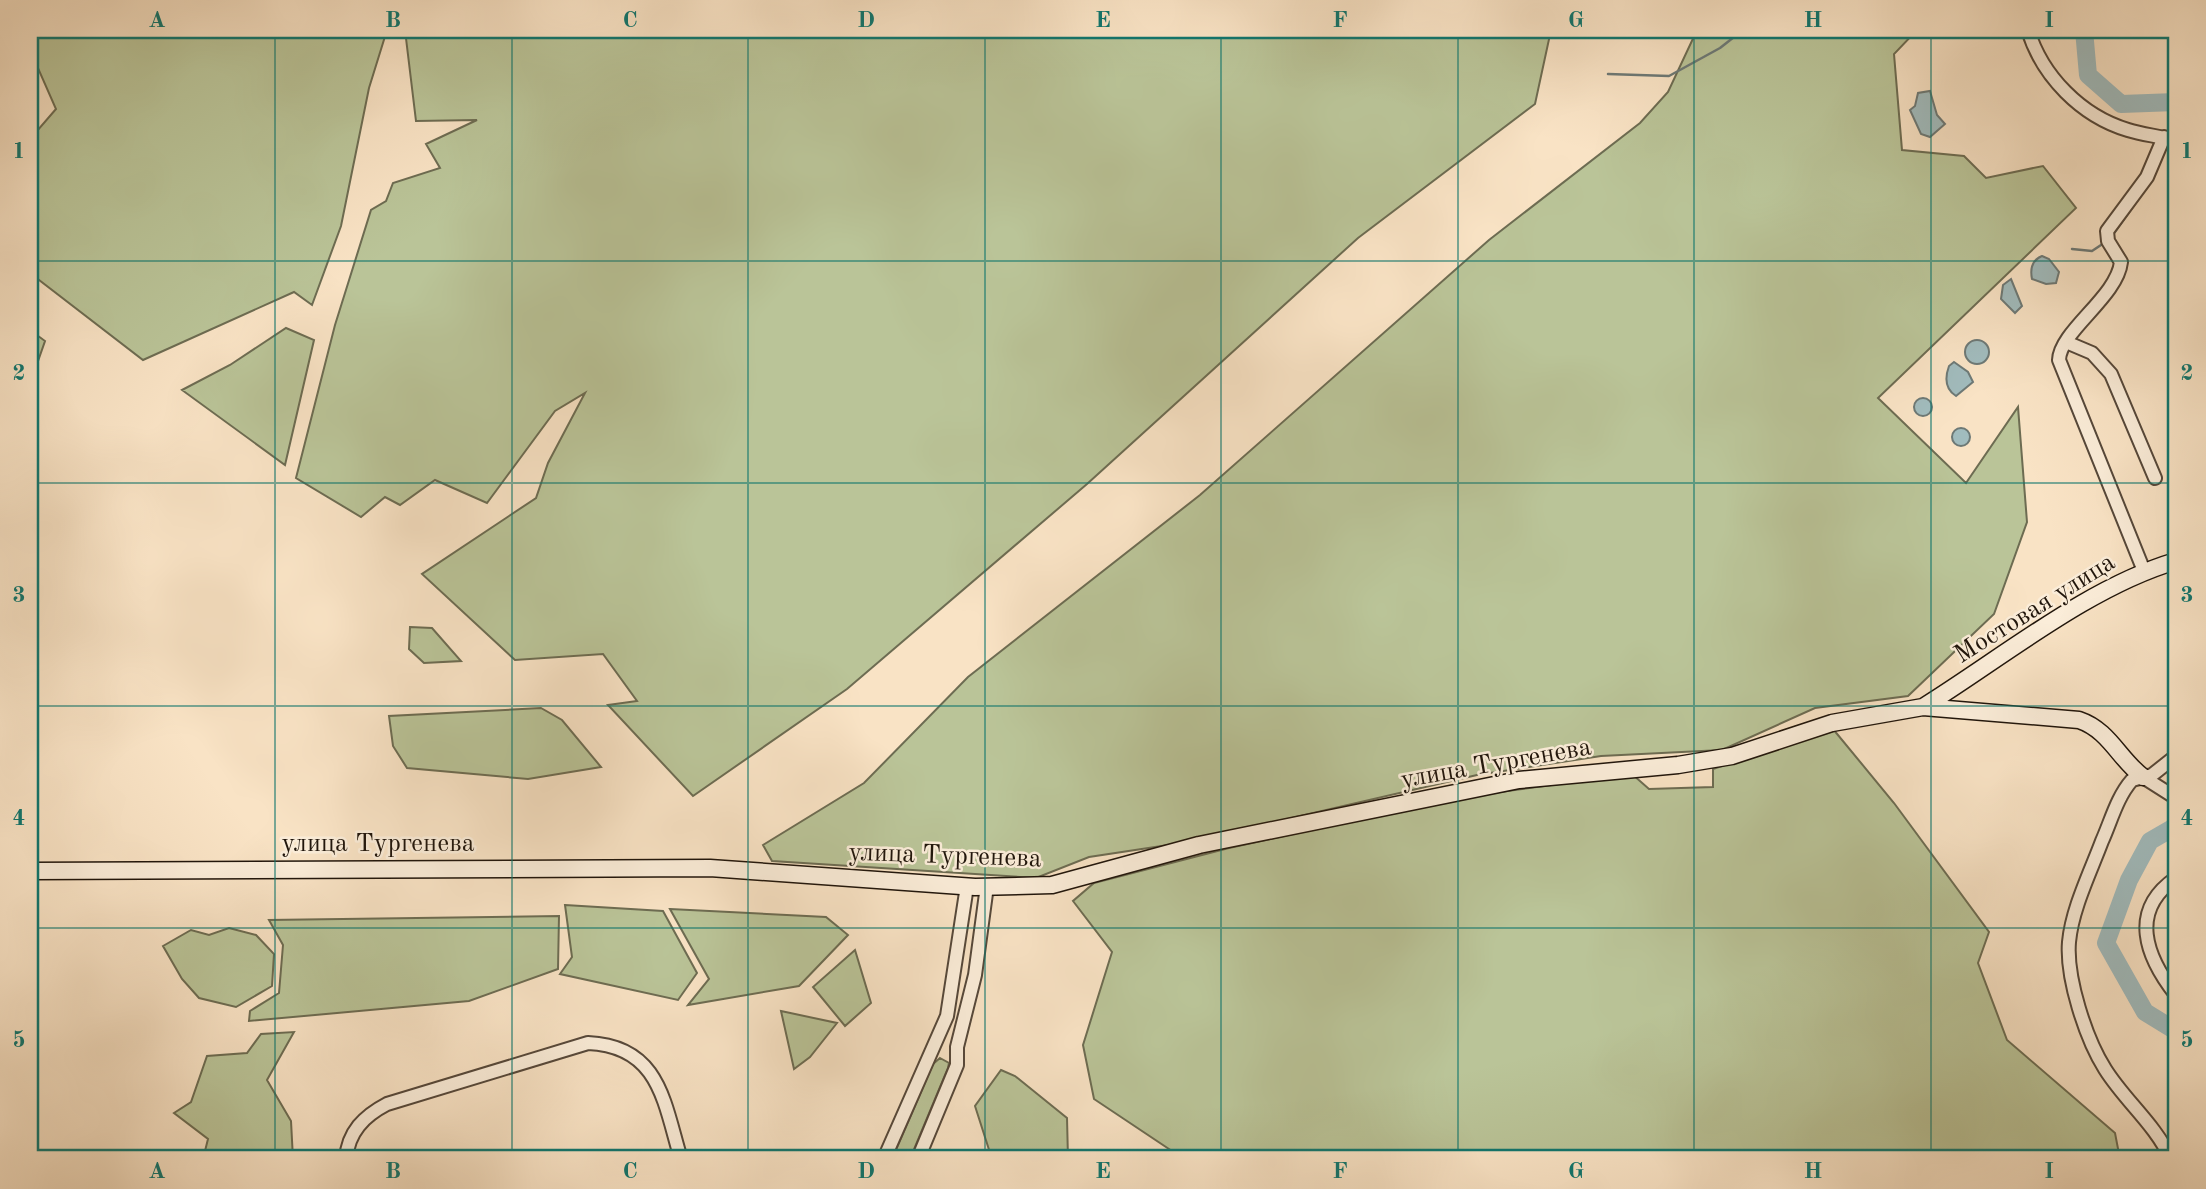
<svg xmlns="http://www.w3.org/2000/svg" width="2206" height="1189" viewBox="0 0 2206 1189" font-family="'Old Standard TT',serif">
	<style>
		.green { fill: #bac498; stroke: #6d6c52; stroke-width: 2 }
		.water { fill: #a1bcbe; stroke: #6d7976; stroke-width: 2 }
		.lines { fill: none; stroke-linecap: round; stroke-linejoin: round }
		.stream { stroke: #6d7976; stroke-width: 2.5 }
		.river { stroke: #a1bcbe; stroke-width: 18 }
		.street-casing { stroke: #56483a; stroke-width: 16 }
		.secondary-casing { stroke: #20150b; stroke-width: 19 }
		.street { stroke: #fbedd9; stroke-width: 12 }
		.secondary { stroke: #fbedd9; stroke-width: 16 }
		.grid { fill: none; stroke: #0f766e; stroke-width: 2; stroke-opacity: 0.55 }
		.labels { text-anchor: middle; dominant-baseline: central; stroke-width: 5; stroke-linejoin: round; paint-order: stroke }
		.street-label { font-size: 26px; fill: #20150b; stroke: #fbedd9 }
		.neatline { fill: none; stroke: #0f766e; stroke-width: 2.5 }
		.grid-label { font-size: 23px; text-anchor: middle; font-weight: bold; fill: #0f766e }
	</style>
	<rect width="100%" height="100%" fill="#f9e3c5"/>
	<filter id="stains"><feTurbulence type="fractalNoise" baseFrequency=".00286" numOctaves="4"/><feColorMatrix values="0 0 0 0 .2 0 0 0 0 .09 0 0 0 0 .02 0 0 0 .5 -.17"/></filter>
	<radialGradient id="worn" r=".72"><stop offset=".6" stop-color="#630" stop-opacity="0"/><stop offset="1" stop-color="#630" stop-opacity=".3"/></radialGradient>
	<path class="green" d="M 35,30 L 387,30 L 369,88 L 341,226 L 312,305 L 294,292 L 143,360 L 30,273 L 30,139 L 56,109 L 30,50 Z
		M 405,30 L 1551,30 L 1535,104 L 1358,238 L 1087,484 L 847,689 L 693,796 L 608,705 L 637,701 L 603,654 L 515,660 L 422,574 L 536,498 L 548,463 L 585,393 L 555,411 L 487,503 L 435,480 L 400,505 L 385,497 L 361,517 L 296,478 L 335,325 L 371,210 L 386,201 L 393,183 L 440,168 L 426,144 L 477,120 L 416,121 Z
		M 1697,30 L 1917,30 L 1894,54 L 1902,150 L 1964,156 L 1986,178 L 2043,166 L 2076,208 L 1878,398 L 1966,483 L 2018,407 L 2027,522 L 1994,614 L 1908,696 L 1815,708 L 1722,750 L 1601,756 L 1477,775 L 1188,842 L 1089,857 L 1036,878 L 772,861 L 763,845 L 864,783 L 968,677 L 1200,495 L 1489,240 L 1640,123 L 1668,92 Z
		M 286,328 L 314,340 L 285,465 L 182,390 L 230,365 Z
		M 30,330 L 45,341 L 30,384 Z
		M 410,627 L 432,628 L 461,661 L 424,663 L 409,649 Z
		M 541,708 L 562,720 L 601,767 L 528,779 L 407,768 L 393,746 L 389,716 Z
		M 1833,729 L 1894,803 L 1989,932 L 1978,963 L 2007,1040 L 2115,1133 L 2120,1159 L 1184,1159 L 1094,1099 L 1083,1045 L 1112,952 L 1073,901 L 1094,883 L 1229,848 L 1463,797 L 1632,774 L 1649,789 L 1713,787 L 1713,769 Z
		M 565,905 L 663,911 L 697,973 L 678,1000 L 560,974 L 572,957 Z
		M 670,909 L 826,917 L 848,935 L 799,986 L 688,1005 L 709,979 Z
		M 559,916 L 558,969 L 469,1001 L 249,1021 L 250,1011 L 279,993 L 283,945 L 269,920 Z
		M 229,928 L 256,935 L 274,954 L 272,986 L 236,1007 L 199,998 L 182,979 L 163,946 L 191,930 L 209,935 Z
		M 855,950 L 871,1003 L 845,1026 L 813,987 Z
		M 781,1011 L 837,1023 L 810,1057 L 794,1069 Z
		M 294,1032 L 267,1080 L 291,1121 L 293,1159 L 267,1159 L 261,1155 L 254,1159 L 231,1159 L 225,1154 L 217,1159 L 203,1159 L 208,1139 L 174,1113 L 191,1102 L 207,1056 L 247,1053 L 261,1034 Z
		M 940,1058 L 949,1063 L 948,1068 L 910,1159 L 892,1159 L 933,1064 Z
		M 1001,1070 L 1015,1076 L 1067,1118 L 1068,1159 L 992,1159 L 975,1106 Z"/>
	<path class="water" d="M 1930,91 L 1937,115 L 1945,124 L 1930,137 L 1921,134 L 1910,110 L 1915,106 L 1918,93 Z
		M 2042,256 L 2049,259 L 2059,272 L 2056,283 L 2046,284 L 2032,279 C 2030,269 2032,260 2042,256 Z
		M 2011,279 L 2022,306 L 2015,313 L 2001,299 L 2003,285 Z
		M1965 352a12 12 0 1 1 24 0a12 12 0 1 1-24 0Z
		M 1954,362 L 1968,372 L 1973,382 L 1956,396 C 1945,389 1945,377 1949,366 Z
		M1914 407a9 9 0 1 1 18 0a9 9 0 1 1-18 0Z
		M1952 437a9 9 0 1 1 18 0a9 9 0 1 1-18 0Z"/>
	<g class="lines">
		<path class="stream" d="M 1608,74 L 1669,76 L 1720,48 L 1743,30
			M 2112,236 L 2144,191
			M 2072,249 L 2092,251 L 2104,243"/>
		<path class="river" d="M 2084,30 L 2088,75 L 2121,104 L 2176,102
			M 2176,826 L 2150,841 L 2129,880 L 2106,943 L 2145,1012 L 2176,1031"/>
		<g class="street-casing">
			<path id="street" d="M 2028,30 C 2042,76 2081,116 2128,130 C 2144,135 2160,136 2176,141
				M 2066,342 L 2092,353 L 2111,374 L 2155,478
				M 2144,571 L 2059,360 C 2060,331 2117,297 2121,262 L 2108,241 L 2107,231 L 2147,177 L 2164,137
				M 2143,777 L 2176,798
				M 2176,878 C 2128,911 2146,957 2176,995
				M 346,1159 C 348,1132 364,1116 387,1104 L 588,1043 C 660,1046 664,1103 681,1159
				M 884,1159 L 947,1016 L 967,886
				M 918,1159 L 957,1065 L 957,1047 L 975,975 L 987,886
				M 2171,1159 C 2155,1124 2125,1101 2105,1069 C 2086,1039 2066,978 2069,942 C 2072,909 2090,873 2102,841 C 2111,821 2117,797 2132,780 L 2152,775 L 2176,756"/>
		</g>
		<g class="secondary-casing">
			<path id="secondary" d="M 1923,707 C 2002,658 2088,587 2176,561
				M 30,871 L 710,868 L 975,887 L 1052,885 L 1199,845 L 1519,780 L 1678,765 L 1732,756 L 1832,723 L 1923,707 L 2079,720 C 2109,730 2119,759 2143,777"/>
		</g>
		<use href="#street" class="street"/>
		<use href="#secondary" class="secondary"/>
	</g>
	<path class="grid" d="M 275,30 L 275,1159M 512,30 L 512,1159M 748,30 L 748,1159M 985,30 L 985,1159M 1221,30 L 1221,1159M 1458,30 L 1458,1159M 1694,30 L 1694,1159M 1931,30 L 1931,1159M 30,261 L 2176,261M 30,483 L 2176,483M 30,706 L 2176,706M 30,928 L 2176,928"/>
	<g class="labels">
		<g class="street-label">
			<text transform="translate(2035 609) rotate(-32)">Мостовая улица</text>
			<text transform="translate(1496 764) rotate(-10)">улица Тургенева</text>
			<text x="378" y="844">улица Тургенева</text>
			<text transform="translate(945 856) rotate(2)">улица Тургенева</text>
		</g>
	</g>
	<rect width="2206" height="1189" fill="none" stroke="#f9e3c5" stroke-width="77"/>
	<rect x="38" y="38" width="2130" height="1112" class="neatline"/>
	<g class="grid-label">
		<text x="157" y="27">A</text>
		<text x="393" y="27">B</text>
		<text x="630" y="27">C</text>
		<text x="866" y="27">D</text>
		<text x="1103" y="27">E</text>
		<text x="1340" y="27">F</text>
		<text x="1576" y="27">G</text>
		<text x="1813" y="27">H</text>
		<text x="2049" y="27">I</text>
		<text x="19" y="158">1</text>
		<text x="2187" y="158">1</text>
		<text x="19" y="380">2</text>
		<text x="2187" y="380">2</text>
		<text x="19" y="602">3</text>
		<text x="2187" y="602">3</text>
		<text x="19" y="825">4</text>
		<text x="2187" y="825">4</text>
		<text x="19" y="1047">5</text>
		<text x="2187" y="1047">5</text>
		<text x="157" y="1178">A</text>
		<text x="393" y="1178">B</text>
		<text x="630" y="1178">C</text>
		<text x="866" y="1178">D</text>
		<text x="1103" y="1178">E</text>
		<text x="1340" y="1178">F</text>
		<text x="1576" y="1178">G</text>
		<text x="1813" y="1178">H</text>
		<text x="2049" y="1178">I</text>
	</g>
	<rect width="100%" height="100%" filter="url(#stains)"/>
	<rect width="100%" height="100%" fill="url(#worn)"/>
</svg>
